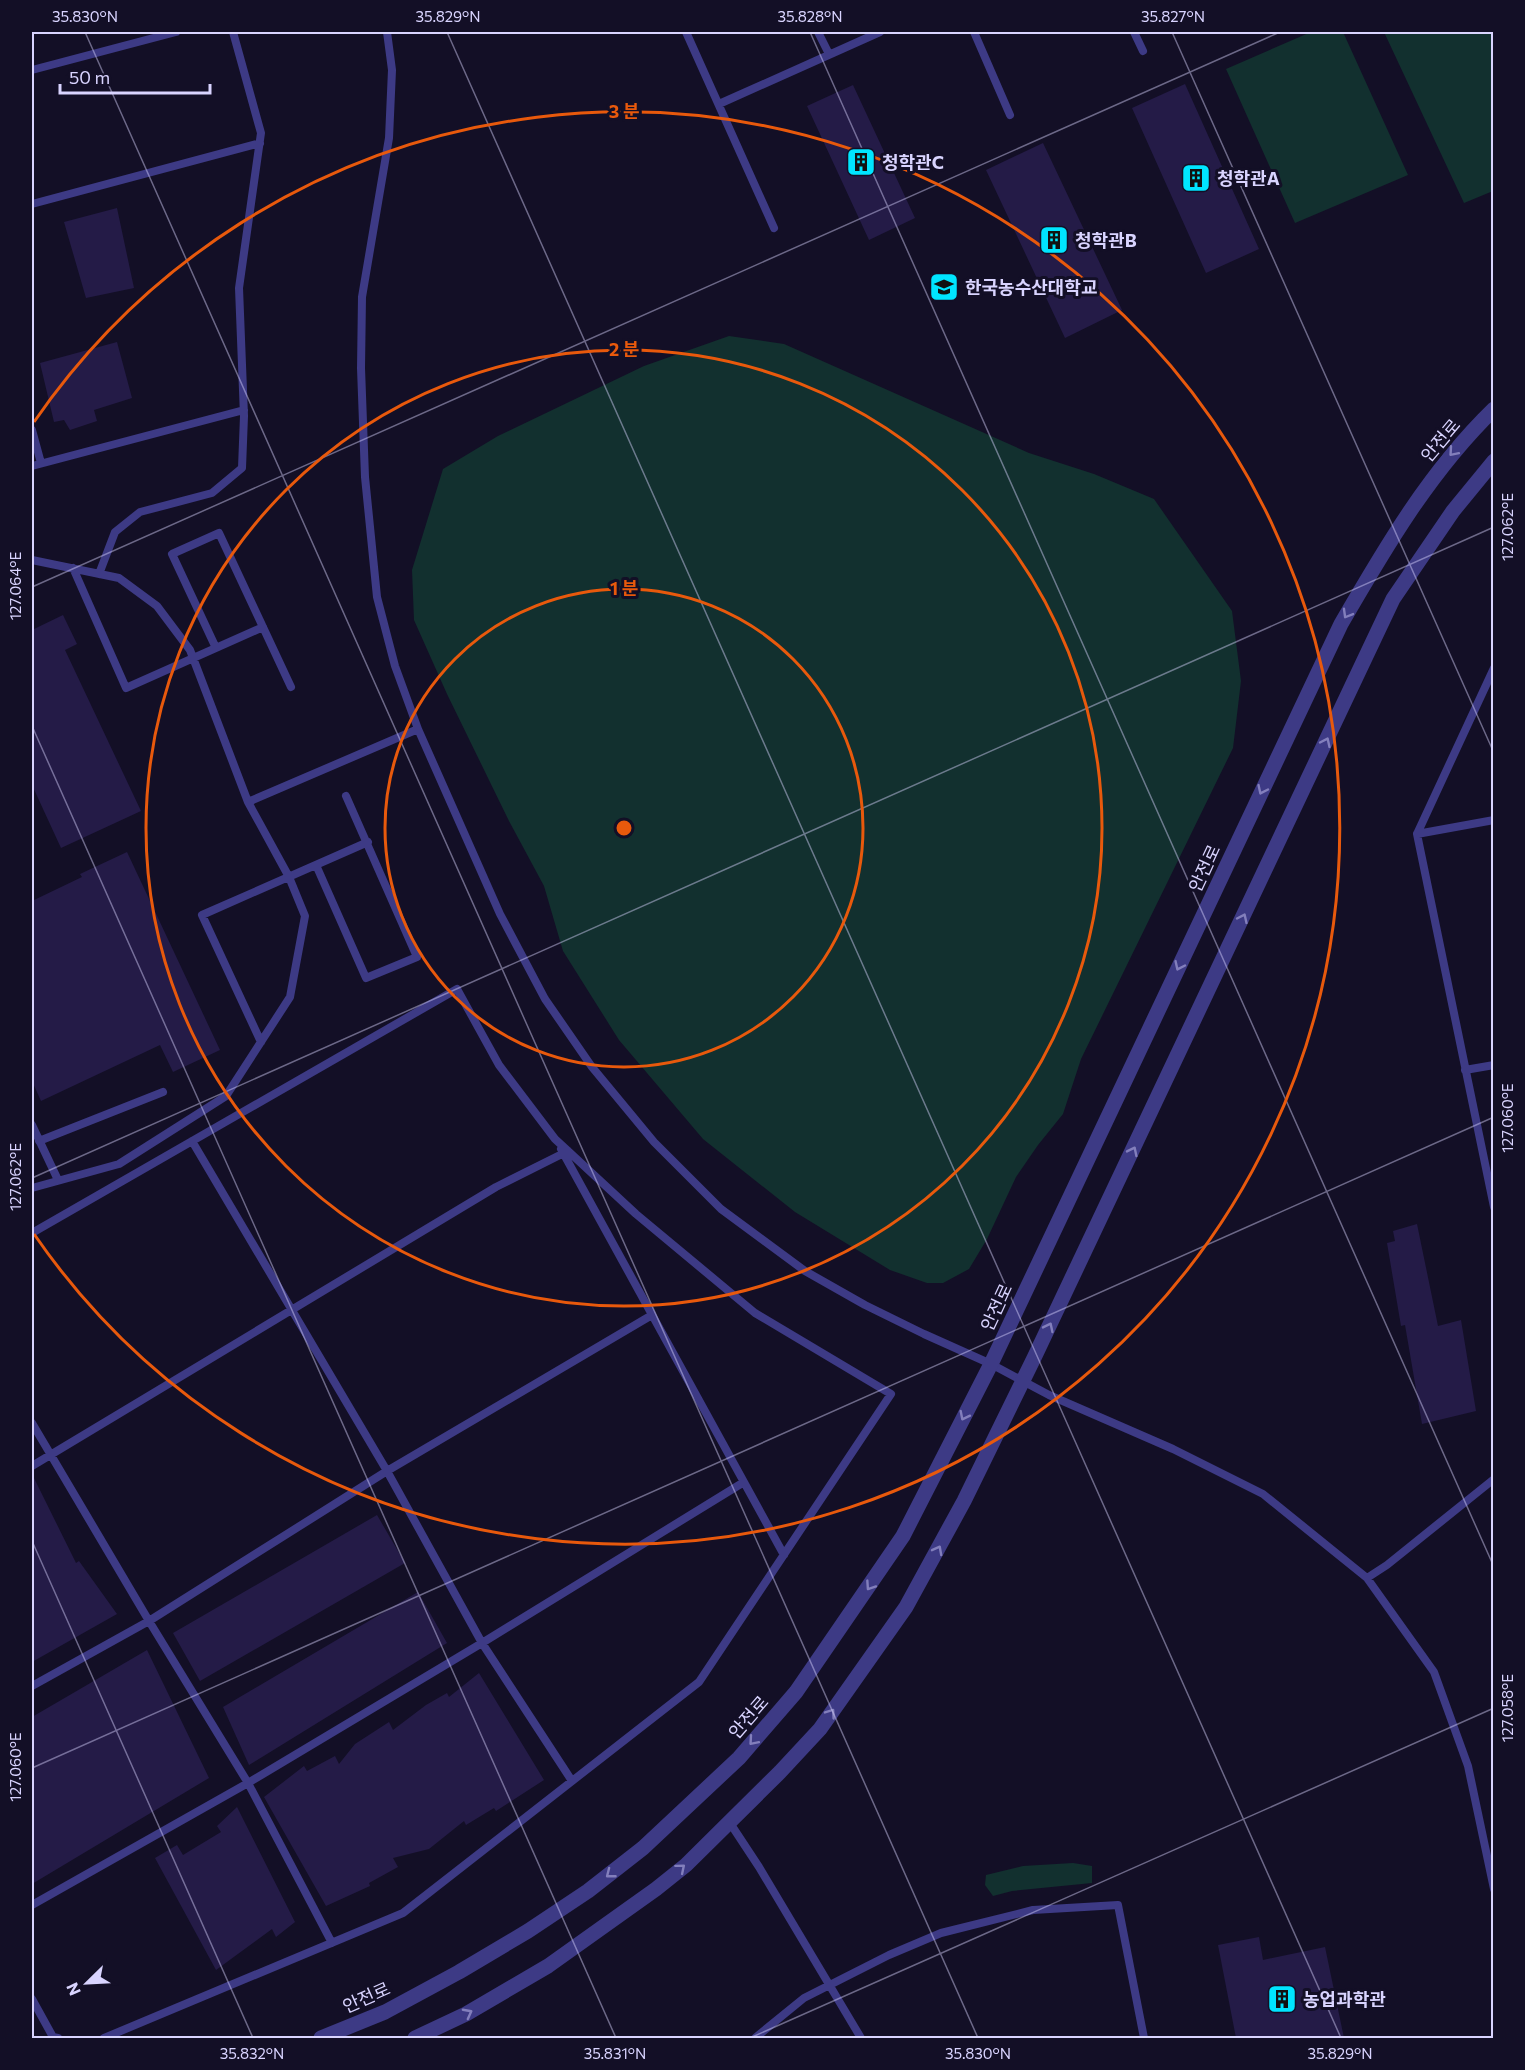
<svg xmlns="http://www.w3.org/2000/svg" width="1525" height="2070" viewBox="0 0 1525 2070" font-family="Commissioner,'Noto Sans KR',sans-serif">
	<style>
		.green { fill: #12302f }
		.building { fill: #241b47 }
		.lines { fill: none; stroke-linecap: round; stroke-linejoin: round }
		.service { stroke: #3d3a85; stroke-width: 8 }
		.tertiary { stroke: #3d3a85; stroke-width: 15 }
		.oneway { stroke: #837fbc }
		.ticks { fill: none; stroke: #d9d4ff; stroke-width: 1.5; stroke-opacity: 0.45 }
		.ring { fill: none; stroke: #e8590c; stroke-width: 3 }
		.labels { text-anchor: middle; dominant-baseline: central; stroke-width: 6; stroke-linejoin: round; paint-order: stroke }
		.poi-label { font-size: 18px; font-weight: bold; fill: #d9d4ff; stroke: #130f26; text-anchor: start }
		.street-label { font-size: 18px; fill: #d9d4ff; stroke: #130f26 }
		.centre { fill: #e8590c; stroke: #130f26; stroke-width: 3 }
		.ring-label { font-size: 18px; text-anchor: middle; font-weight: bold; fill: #e8590c; stroke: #130f26; stroke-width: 6; stroke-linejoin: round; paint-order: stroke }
		.neatline { fill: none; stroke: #d9d4ff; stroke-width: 2 }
		.ticks-label { font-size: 15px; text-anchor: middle; fill: #d9d4ff }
	</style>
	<rect width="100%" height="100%" fill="#130f26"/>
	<path class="green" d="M 1311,32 L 1343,32 L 1408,175 L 1295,223 L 1226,69 Z
		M 1384,32 L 1493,32 L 1493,191 L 1464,203 Z
		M 729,336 L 784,344 L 1029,453 L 1094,474 L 1154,499 L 1232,611 L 1241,681 L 1233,748 L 1081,1059 L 1063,1114 L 1038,1145 L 1016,1177 L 987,1239 L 969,1269 L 943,1283 L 927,1283 L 890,1270 L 795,1212 L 703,1139 L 619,1040 L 563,951 L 544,886 L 509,821 L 447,694 L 414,620 L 412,570 L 443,469 L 498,436 L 644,366 Z
		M 1073,1863 L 1092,1866 L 1092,1883 L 1012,1891 L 993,1896 L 985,1885 L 986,1875 L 1023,1866 Z"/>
	<path class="building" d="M 1185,84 L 1259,249 L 1206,273 L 1132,108 Z
		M 853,85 L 915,218 L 869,240 L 807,106 Z
		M 1043,143 L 1122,310 L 1065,338 L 986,170 Z
		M 117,208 L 134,288 L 86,298 L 64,222 Z
		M 117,342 L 132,398 L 94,410 L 97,421 L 70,430 L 64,420 L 54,422 L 40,363 Z
		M 63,615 L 77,644 L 65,650 L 141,811 L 61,848 L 32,785 L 32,630 Z
		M 127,852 L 220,1050 L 173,1072 L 160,1045 L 41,1101 L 32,1081 L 32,901 L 82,877 L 80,874 Z
		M 1417,1224 L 1438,1326 L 1461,1320 L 1476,1411 L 1422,1424 L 1405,1325 L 1401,1326 L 1387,1243 L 1395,1241 L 1393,1231 Z
		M 32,1474 L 76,1563 L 79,1561 L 117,1614 L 32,1662 Z
		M 377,1515 L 405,1563 L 200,1681 L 173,1633 Z
		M 418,1592 L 447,1643 L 249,1765 L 223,1707 Z
		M 147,1650 L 209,1778 L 32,1884 L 32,1717 Z
		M 479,1673 L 544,1780 L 496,1811 L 494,1808 L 466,1825 L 464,1821 L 429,1849 L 393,1858 L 398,1867 L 369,1883 L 370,1886 L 326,1906 L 264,1797 L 304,1766 L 307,1771 L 335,1756 L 339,1764 L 355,1744 L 389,1722 L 393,1730 L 426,1705 L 447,1693 L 449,1697 Z
		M 237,1807 L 295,1922 L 276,1937 L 272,1929 L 216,1970 L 155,1858 L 177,1845 L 183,1855 L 221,1832 L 217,1826 Z
		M 1259,1937 L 1263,1960 L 1325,1947 L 1344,2038 L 1236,2038 L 1218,1945 Z"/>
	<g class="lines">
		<path class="service" d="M 387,32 L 392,70 L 389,138 L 362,297 L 361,368 L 365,477 L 377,597 L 395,666 L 418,729 L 500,914 L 545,999 L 592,1067 L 654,1142 L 721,1209 L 805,1271 L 865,1305 L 924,1334 L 991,1364 L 1049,1395 L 1173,1449 L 1263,1494 L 1367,1578 L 1434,1672 L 1468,1766 L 1494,1889
			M 686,32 L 774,228
			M 818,32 L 829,54
			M 974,32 L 1010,115
			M 1134,32 L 1143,51
			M 32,70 L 176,32
			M 719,104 L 880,32
			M 32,204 L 260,143
			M 32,430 L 41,463
			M 32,466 L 244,410
			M 32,560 L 119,578 L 157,606 L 190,650 L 248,802 L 289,877 L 305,916 L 290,997 L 226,1096 L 119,1164 L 32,1188
			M 73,568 L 126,688 L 263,627
			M 99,574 L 115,532 L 140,512 L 212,493 L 242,468 L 244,416 L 239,288 L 261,133 L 233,32
			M 216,648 L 172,554 L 219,533 L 291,687
			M 1494,668 L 1417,834 L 1494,1207
			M 248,802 L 418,729
			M 1417,834 L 1494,820
			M 316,865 L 366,978 L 417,957 L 346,796
			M 261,1042 L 202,915 L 368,842
			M 1465,1070 L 1494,1065
			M 32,1125 L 58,1180
			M 39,1141 L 163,1092
			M 192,1141 L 387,1471 L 482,1643 L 572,1781
			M 561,1149 L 784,1555
			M 32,1233 L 457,989 L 499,1065 L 555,1139 L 568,1151 L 636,1214 L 755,1313 L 891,1394 L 699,1682 L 403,1913 L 104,2038
			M 32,1423 L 149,1621 L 248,1783 L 332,1943
			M 32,1466 L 496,1187 L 568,1151
			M 1367,1578 L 1387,1565 L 1494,1479
			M 32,1686 L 149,1621 L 387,1471 L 652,1315
			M 730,1823 L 759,1867 L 861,2038
			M 32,1905 L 248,1783 L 482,1643 L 744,1482
			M 32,1999 L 53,2037 L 58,2038
			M 755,2038 L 804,1998 L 889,1955 L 941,1933 L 1033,1910 L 1118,1905 L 1144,2038"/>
		<path class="tertiary" d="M 321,2038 L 385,2012 L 459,1972 L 528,1931 L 588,1891 L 643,1848 L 739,1758 L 796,1692 L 903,1536 L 991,1364 L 1341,624 C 1385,548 1430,471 1494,409
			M 415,2038 L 466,2014 L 548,1966 L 656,1889 L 686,1865 L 780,1772 L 820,1729 L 906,1607 L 964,1501 L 1034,1358 L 1393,599 L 1453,511 L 1494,461"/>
	</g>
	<defs><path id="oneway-chevron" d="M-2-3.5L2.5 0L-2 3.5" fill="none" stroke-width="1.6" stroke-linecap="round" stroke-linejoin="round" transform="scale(1.5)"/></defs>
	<g class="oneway">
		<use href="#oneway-chevron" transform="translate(1453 452) rotate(131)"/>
		<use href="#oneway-chevron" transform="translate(1347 614) rotate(120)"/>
		<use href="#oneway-chevron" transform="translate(1326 742) rotate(-65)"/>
		<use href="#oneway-chevron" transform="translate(1262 790) rotate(115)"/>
		<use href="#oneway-chevron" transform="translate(1243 918) rotate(-65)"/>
		<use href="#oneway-chevron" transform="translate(1179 966) rotate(115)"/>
		<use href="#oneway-chevron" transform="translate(1133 1151) rotate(-64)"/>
		<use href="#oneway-chevron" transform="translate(1049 1327) rotate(-64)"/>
		<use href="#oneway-chevron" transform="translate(964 1416) rotate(117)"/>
		<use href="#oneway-chevron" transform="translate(938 1550) rotate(-62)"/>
		<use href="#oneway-chevron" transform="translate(870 1586) rotate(124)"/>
		<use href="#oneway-chevron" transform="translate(831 1713) rotate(-55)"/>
		<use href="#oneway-chevron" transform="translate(753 1741) rotate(131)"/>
		<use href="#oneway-chevron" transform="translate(681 1868) rotate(-40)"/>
		<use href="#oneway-chevron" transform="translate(610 1874) rotate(142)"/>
		<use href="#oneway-chevron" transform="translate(468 2013) rotate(-28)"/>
	</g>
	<path class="ticks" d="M 85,32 L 978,2038M 447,32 L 1341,2038M 810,32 L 1494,1567M 1172,32 L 1494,753M 32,587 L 1280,32M 32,726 L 616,2038M 32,1178 L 1494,527M 32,1541 L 253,2038M 32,1768 L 1494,1117M 750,2038 L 1494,1708"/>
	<g class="ring">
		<circle cx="624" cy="828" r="239"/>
		<circle cx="624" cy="828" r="478"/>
		<path d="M34 422A716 716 0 1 1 34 1234"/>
	</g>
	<defs>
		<g id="building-square" transform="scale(1.5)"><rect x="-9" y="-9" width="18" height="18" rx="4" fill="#00e5ff" stroke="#130f26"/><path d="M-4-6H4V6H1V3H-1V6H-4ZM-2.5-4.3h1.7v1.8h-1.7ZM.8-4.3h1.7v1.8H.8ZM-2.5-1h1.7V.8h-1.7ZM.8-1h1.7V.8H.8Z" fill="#111"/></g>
		<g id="university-square" transform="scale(1.5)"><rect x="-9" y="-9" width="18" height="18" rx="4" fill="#00e5ff" stroke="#130f26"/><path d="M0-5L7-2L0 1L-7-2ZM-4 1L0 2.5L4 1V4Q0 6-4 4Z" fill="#111"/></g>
	</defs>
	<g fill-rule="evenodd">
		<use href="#building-square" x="861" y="162"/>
		<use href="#building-square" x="1196" y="178"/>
		<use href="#building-square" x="1054" y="240"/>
		<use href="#university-square" x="944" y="287"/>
		<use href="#building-square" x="1282" y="1999"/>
	</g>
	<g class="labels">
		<g class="poi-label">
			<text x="882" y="162">청학관C</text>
			<text x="1217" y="178">청학관A</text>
			<text x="1075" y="240">청학관B</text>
			<text x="965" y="287">한국농수산대학교</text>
			<text x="1303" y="1999">농업과학관</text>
		</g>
		<g class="street-label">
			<text transform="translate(1440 440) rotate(-50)">안전로</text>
			<text transform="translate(1204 868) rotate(-65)">안전로</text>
			<text transform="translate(996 1307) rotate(-65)">안전로</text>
			<text transform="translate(748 1717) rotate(-49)">안전로</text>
			<text transform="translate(366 1997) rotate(-24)">안전로</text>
		</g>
	</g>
	<circle cx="624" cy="828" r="9" class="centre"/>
	<g class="ring-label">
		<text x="624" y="118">3 분</text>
		<text x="624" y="356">2 분</text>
		<text x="624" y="595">1 분</text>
	</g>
	<rect width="1525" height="2070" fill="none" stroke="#130f26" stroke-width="66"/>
	<g transform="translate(87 1983) rotate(246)" stroke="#130f26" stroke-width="4.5" paint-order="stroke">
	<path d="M0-4.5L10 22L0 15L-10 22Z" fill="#d9d4ff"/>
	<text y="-9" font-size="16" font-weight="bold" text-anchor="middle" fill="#d9d4ff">N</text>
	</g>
	<path d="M60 84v9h150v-9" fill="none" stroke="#d9d4ff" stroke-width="3"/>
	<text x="69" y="84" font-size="18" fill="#d9d4ff" stroke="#130f26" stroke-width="4.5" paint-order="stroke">50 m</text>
	<rect x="33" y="33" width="1459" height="2004" class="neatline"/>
	<g class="ticks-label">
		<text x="85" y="22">35.830°N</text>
		<text x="448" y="22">35.829°N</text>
		<text x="810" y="22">35.828°N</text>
		<text x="1173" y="22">35.827°N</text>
		<text transform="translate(1508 527) rotate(-90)" y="5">127.062°E</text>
		<text transform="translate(16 586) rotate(-90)" y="5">127.064°E</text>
		<text transform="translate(1508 1118) rotate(-90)" y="5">127.060°E</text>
		<text transform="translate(16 1177) rotate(-90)" y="5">127.062°E</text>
		<text transform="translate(1508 1708) rotate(-90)" y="5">127.058°E</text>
		<text transform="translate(16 1767) rotate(-90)" y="5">127.060°E</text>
		<text x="252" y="2059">35.832°N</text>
		<text x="615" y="2059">35.831°N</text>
		<text x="978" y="2059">35.830°N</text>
		<text x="1340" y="2059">35.829°N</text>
	</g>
</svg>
